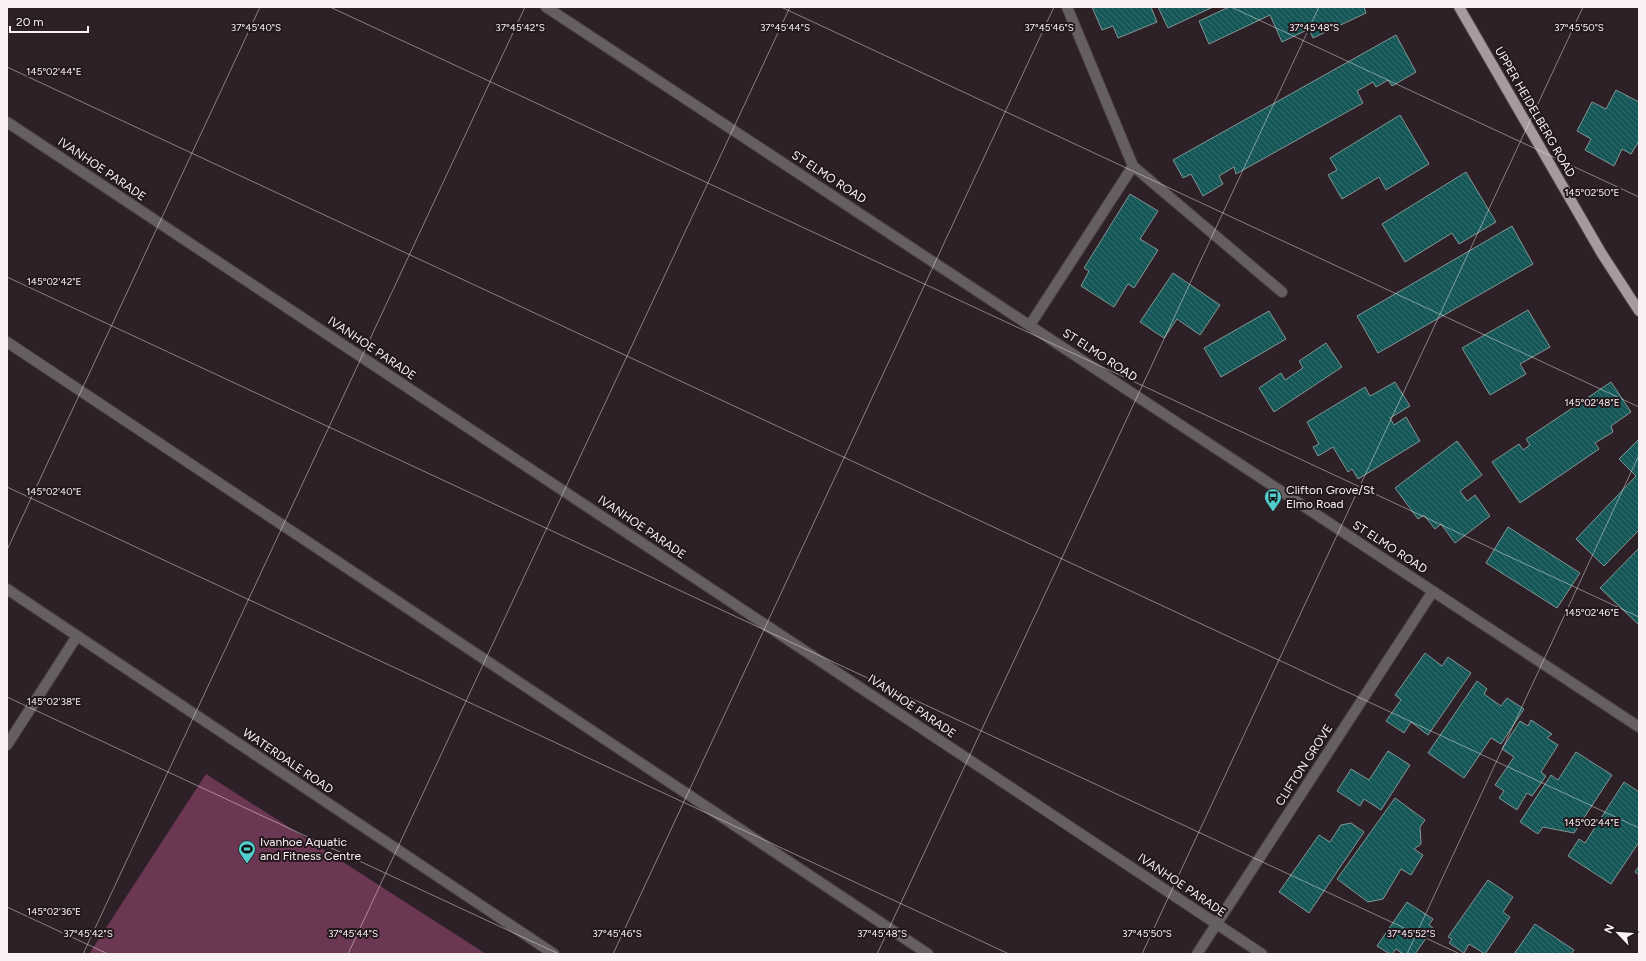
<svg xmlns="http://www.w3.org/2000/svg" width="1646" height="961" viewBox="0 0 1646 961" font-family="Figtree,sans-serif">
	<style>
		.pitch { fill: #6b3753 }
		.building { fill: url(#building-back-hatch); stroke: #829594 }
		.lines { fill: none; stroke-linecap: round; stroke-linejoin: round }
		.minor-casing { stroke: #4a3e44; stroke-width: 12 }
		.major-casing { stroke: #4a3e44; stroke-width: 12 }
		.minor { stroke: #665f62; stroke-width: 10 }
		.major { stroke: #a6999f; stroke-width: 10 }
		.ticks { fill: none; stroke: #faf1f5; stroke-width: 1; stroke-opacity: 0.45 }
		.labels { text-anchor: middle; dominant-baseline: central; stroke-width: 4; stroke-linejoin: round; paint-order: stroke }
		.street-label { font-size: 12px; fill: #faf1f5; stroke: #23181d }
		.poi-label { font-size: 12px; fill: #faf1f5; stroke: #23181d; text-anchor: start }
		.ticks-label { font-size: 10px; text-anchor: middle; fill: #faf1f5; stroke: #23181d; stroke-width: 4; stroke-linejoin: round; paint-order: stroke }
	</style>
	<defs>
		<pattern id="building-back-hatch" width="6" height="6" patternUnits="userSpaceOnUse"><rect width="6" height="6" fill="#155757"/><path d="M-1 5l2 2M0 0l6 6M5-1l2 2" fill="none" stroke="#387070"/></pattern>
	</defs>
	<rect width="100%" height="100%" fill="#2d2127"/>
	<path class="pitch" d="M 206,774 L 486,954 L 89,954 Z"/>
	<path class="building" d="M 1092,7 L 1151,7 L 1157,22 L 1118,38 L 1113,26 L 1102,30 Z
		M 1158,7 L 1213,7 L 1168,28 Z
		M 1229,7 L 1364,7 L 1366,13 L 1313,38 L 1309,29 L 1282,42 L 1270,15 L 1209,44 L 1199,21 Z
		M 1396,35 L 1416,72 L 1392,86 L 1388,80 L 1376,87 L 1373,82 L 1357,91 L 1363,103 L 1236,174 L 1234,167 L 1219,176 L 1223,184 L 1203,196 L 1191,174 L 1183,178 L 1173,160 Z
		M 1616,90 L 1639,102 L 1639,141 L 1631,154 L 1622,149 L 1614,166 L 1585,150 L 1591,139 L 1577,131 L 1592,102 L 1606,109 Z
		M 1400,115 L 1429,164 L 1386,190 L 1379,177 L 1342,199 L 1328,175 L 1337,170 L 1330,158 Z
		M 1466,172 L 1496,222 L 1459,244 L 1452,233 L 1405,262 L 1382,224 Z
		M 1130,194 L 1158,211 L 1140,239 L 1158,250 L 1134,288 L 1128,284 L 1114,307 L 1081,286 L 1089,271 L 1084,268 Z
		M 1512,226 L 1533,264 L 1378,353 L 1357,316 Z
		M 1173,273 L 1220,305 L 1200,335 L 1177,319 L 1164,338 L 1140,322 Z
		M 1528,310 L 1550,347 L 1520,364 L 1526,374 L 1490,395 L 1462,348 Z
		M 1269,311 L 1286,339 L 1221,377 L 1204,348 Z
		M 1326,343 L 1342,367 L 1274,412 L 1259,388 L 1281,373 L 1285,380 L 1303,368 L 1299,361 Z
		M 1395,382 L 1410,406 L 1390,418 L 1394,425 L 1406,417 L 1420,441 L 1358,479 L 1352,469 L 1348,472 L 1333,447 L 1318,456 L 1313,447 L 1319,444 L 1307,422 L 1365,387 L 1370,396 Z
		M 1611,382 L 1631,412 L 1611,426 L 1613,432 L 1595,443 L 1599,449 L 1520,503 L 1492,462 L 1519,444 L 1523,450 L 1530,445 L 1526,439 Z
		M 1639,439 L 1639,530 L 1604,566 L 1576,539 L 1636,476 L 1619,459 Z
		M 1457,441 L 1482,475 L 1460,491 L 1467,501 L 1475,495 L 1490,516 L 1455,543 L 1441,524 L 1435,529 L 1424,515 L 1418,519 L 1395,488 Z
		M 1508,527 L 1580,573 L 1557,608 L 1486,563 Z
		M 1639,548 L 1639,625 L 1600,588 Z
		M 1425,653 L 1442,666 L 1448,657 L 1471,673 L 1428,735 L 1411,722 L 1404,733 L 1386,721 L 1401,700 L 1395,695 Z
		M 1477,681 L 1487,689 L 1484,694 L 1501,706 L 1507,698 L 1524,709 L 1501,744 L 1491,738 L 1464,778 L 1428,753 Z
		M 1531,720 L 1552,734 L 1547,738 L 1558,745 L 1541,772 L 1546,776 L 1532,796 L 1527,793 L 1517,810 L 1499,798 L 1504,791 L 1495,785 L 1514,757 L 1502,749 L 1520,721 L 1528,726 Z
		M 1388,751 L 1410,765 L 1381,810 L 1364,799 L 1360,806 L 1337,791 L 1351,769 L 1369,780 Z
		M 1576,752 L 1612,775 L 1574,833 L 1543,827 L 1538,834 L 1520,822 L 1551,775 L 1558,780 Z
		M 1624,782 L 1639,792 L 1639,842 L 1611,884 L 1568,856 L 1579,839 L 1585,843 Z
		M 1395,798 L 1425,820 L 1420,827 L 1421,844 L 1414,849 L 1423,855 L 1411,875 L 1401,869 L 1383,899 L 1368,902 L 1337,879 Z
		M 1351,823 L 1364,832 L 1309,913 L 1279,892 L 1319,835 L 1330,842 L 1341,825 Z
		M 1639,866 L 1639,875 L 1635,872 Z
		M 1488,880 L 1513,897 L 1503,912 L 1510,917 L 1485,954 L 1469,944 L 1464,953 L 1449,943 L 1452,939 L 1448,937 Z
		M 1407,902 L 1433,919 L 1429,925 L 1433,928 L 1415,954 L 1403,954 L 1396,949 L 1392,954 L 1390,954 L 1377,946 Z
		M 1535,924 L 1574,950 L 1571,954 L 1514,954 Z"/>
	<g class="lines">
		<g class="minor-casing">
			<path id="minor" d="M 546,7 L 1639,727
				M 7,122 L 1262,954
				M 1133,166 L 1282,292
				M 1030,325 L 1133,166 L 1067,7
				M 7,342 L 928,954
				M 7,589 L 554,954
				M 7,745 L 77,636
				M 1197,954 L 1433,591"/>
		</g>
		<g class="major-casing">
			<path id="major" d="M 1459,7 L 1602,254 L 1639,311"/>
		</g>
		<use href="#minor" class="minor"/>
		<use href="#major" class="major"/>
	</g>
	<path class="ticks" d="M 330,7 L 1639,617M 781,7 L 1639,407M 1231,7 L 1639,197M 7,67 L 1639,828M 7,277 L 1460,954M 7,487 L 1009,954M 7,550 L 260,7M 7,697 L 559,954M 7,907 L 108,954M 83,954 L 525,7M 348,954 L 790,7M 613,954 L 1054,7M 877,954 L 1319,7M 1142,954 L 1583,7M 1407,954 L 1639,455"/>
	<defs>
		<g id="bus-pin" transform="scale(0.9)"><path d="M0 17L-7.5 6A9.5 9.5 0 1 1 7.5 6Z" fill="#52cdcc" stroke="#23181d"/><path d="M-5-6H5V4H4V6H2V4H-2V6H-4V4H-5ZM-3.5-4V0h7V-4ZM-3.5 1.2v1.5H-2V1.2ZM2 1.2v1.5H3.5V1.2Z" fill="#111"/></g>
		<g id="stadium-pin" transform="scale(0.9)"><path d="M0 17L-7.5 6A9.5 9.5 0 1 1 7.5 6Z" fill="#52cdcc" stroke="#23181d"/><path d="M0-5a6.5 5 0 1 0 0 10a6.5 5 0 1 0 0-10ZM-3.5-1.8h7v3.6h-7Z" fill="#111"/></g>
	</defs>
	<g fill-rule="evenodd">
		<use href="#bus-pin" x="1273" y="497"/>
		<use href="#stadium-pin" x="247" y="849"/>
	</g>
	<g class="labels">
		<g class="street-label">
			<text transform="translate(1535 112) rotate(60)">UPPER HEIDELBERG ROAD</text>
			<text transform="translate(102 169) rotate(34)">IVANHOE PARADE</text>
			<text transform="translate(829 177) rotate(33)">ST ELMO ROAD</text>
			<text transform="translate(372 348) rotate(34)">IVANHOE PARADE</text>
			<text transform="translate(1100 355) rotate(33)">ST ELMO ROAD</text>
			<text transform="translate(642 527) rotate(34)">IVANHOE PARADE</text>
			<text transform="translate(1390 547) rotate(33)">ST ELMO ROAD</text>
			<text transform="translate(912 706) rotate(34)">IVANHOE PARADE</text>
			<text transform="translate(288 761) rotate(34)">WATERDALE ROAD</text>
			<text transform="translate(1304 765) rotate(-57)">CLIFTON GROVE</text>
			<text transform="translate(1182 885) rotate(34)">IVANHOE PARADE</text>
		</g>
		<g class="poi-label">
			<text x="1286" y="490">Clifton Grove/St<tspan x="1286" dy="14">Elmo Road</tspan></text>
			<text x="260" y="842">Ivanhoe Aquatic<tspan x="260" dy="14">and Fitness Centre</tspan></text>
		</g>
	</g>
	<g class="ticks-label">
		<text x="256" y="31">37°45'40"S</text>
		<text x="520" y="31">37°45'42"S</text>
		<text x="785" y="31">37°45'44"S</text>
		<text x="1049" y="31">37°45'46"S</text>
		<text x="1314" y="31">37°45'48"S</text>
		<text x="1579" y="31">37°45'50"S</text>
		<text x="54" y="75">145°02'44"E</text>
		<text x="1592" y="196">145°02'50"E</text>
		<text x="54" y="285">145°02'42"E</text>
		<text x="1592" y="406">145°02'48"E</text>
		<text x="54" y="495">145°02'40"E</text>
		<text x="1592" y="616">145°02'46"E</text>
		<text x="54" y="705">145°02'38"E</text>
		<text x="1592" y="826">145°02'44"E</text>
		<text x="54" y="915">145°02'36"E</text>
		<text x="1411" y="937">37°45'52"S</text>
		<text x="88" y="937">37°45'42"S</text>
		<text x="353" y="937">37°45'44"S</text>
		<text x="617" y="937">37°45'46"S</text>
		<text x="882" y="937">37°45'48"S</text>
		<text x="1147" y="937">37°45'50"S</text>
	</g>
	<rect width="1646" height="961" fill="none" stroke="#faf1f5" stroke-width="16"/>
	<g transform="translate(1618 933) rotate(295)" stroke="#23181d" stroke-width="3" paint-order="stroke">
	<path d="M0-3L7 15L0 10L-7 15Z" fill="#faf1f5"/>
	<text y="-6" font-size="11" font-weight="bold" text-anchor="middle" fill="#faf1f5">N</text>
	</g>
	<path d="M10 26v6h78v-6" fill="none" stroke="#faf1f5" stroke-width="2"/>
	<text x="16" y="26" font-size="12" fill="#faf1f5" stroke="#23181d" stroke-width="3" paint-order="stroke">20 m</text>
</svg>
